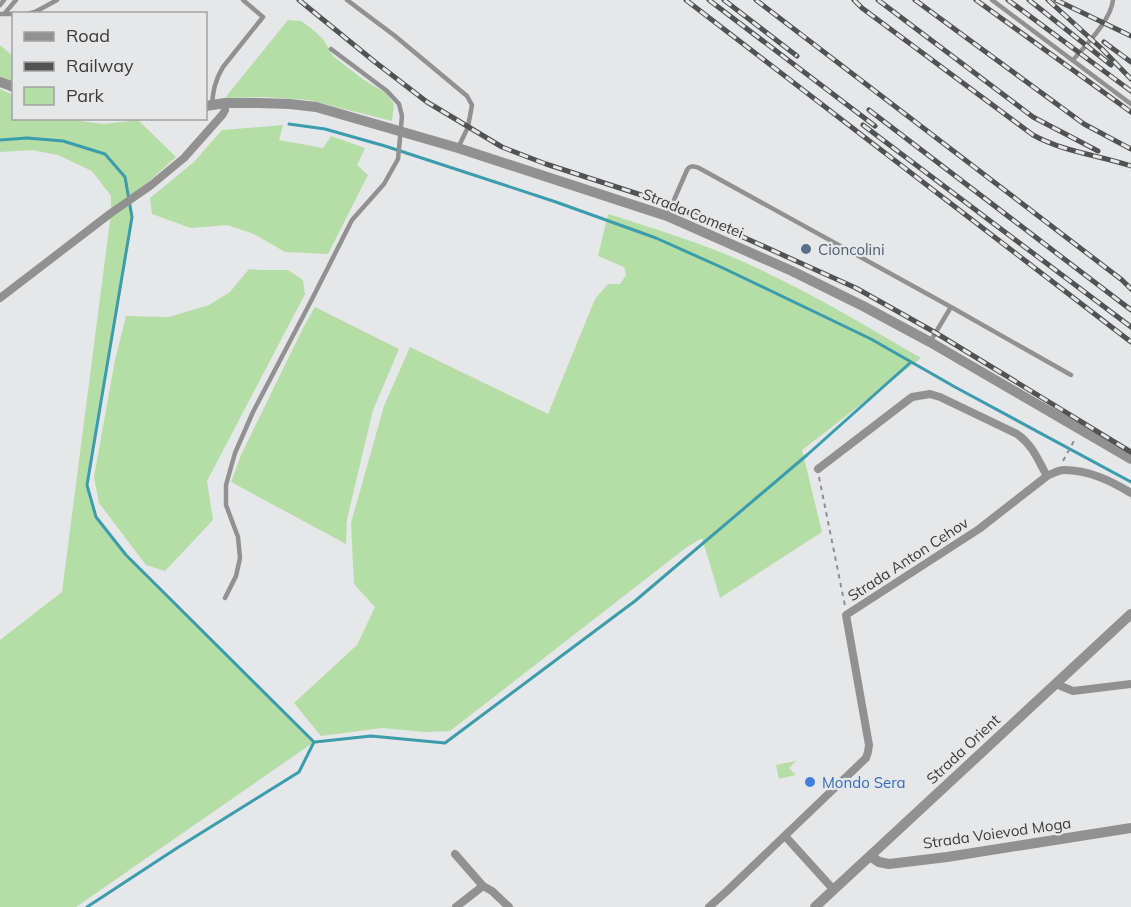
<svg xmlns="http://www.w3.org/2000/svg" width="1131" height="907" viewBox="0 0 1131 907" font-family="Mulish,sans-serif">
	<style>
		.green { fill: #b5dda6 }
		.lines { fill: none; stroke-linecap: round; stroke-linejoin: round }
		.stream { stroke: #3a9cad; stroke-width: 3 }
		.path { stroke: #8e8f90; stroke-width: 2; stroke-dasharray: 4.5 4.5; stroke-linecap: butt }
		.service { stroke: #919191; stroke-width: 4.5 }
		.minor { stroke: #919191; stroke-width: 8 }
		.tertiary { stroke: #919191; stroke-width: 10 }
		.rail-casing { stroke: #515253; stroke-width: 5 }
		.rail { stroke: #e6e7e8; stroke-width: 3; stroke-dasharray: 9; stroke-linecap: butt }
		.service-dot { fill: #5c6f8a; stroke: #e6e7e8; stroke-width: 2 }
		.shop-dot { fill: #3f7fe0; stroke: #e6e7e8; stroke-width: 2 }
		.labels { text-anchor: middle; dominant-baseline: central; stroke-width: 4.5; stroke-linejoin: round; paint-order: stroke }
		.street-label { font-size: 15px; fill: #3b3b3c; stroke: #e6e7e8 }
		.service-label { font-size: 15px; fill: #4e5e75; stroke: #e6e7e8; text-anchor: start }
		.shop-label { font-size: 15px; fill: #366cbe; stroke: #e6e7e8; text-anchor: start }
	</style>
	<rect width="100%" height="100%" fill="#e6e7e8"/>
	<path class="green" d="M 288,20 L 301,21 L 312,29 L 323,39 L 333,56 L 364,80 L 386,93 L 394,104 L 392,121 L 308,100 L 265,97 L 225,98 Z
		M 0,45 L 13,56 L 13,82 L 0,77 Z
		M 0,89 L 13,95 L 14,118 L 74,119 L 87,122 L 104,124 L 138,120 L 176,157 L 148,182 L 150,186 L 130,200 L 132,217 L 87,485 L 96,517 L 126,555 L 314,742 L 76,907 L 0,907 L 0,640 L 62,592 L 111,213 L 111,196 L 92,171 L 58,155 L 32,150 L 0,152 Z
		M 283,125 L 279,140 L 323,148 L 331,136 L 365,148 L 357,165 L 368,175 L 328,254 L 285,252 L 254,234 L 227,225 L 191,228 L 152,214 L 150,198 L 194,162 L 222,130 Z
		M 608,214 C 659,230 711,246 759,269 C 815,295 868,327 921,358 L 802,450 L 822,532 L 720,598 L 702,538 L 687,547 L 450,731 L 425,732 L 382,728 L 321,736 L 294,703 L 357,645 L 375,607 L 354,584 L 351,523 L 384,406 L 410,347 L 548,414 L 595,299 L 608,284 L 620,284 L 626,275 L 624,267 L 598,256 Z
		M 249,269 L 262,270 L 288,270 L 303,280 L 305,294 L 207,481 L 213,520 L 165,571 L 146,565 L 99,503 L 94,477 L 115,360 L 126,316 L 169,317 L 209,305 L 230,292 Z
		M 315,307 L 399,349 L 373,410 L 347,519 L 346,544 L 231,482 L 241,455 L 304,326 Z
		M 796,761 L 789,768 L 796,775 L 779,779 L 776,765 Z"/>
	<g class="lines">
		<path class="stream" d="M 289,124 L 325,129 L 385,146 L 556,202 L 656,238 L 723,268 L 871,339 L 955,387 L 1131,482
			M 0,140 L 27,138 L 63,141 L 105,154 L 125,177 L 132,217 L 87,485 L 96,517 L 126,555 L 314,742 L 299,772 L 177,848 L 87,907
			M 315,742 L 371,736 L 445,743 L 635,601 L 807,455 L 911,362"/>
		<path class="path" d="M 1063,461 L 1075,439
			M 819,477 L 845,606"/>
		<path class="service" d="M 347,0 L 395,36 L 467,96 L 472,105 L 468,127 L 458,148
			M 992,0 L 1131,104
			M 0,5 L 4,0
			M 5,13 L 16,0
			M 0,14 L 14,14
			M 26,14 L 35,12 L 57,0
			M 1073,60 C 1086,45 1111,20 1113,0
			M 212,105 C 213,91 215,80 223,67 L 263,17 L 243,0
			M 667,216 L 687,170 C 690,165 693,166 699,168 L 951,307
			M 930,342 L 951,307 L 1071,375
			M 225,598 L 236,576 L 240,558 L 238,537 L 226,505 L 226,485 L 235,453 L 253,412 L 310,303 L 352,220 L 384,184 L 398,159 L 402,116 L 399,104 L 387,91 L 331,49"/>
		<path class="minor" d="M 0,298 L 111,213 L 150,186 L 184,158 L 223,114 L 225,110 L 225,103
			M 818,469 L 912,397 L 930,394 L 940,397 L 1017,434 C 1032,444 1038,460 1047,476 C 1052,474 1058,470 1064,470 C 1089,470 1111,481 1131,493
			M 1056,684 L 1073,691 L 1131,684
			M 785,836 L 833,889
			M 455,854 L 483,886 L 492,891 L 509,907
			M 456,907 L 483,886
			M 709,907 L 727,891 L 866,758 L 868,752 L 869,745 L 846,615 L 979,529 L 1047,476"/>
		<path class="tertiary" d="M 0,82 L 14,87
			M 206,106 L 225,103 L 259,103 L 290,104 L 316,107 L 458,148 L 667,216 L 792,271 L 863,306 L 930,342 L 1131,459
			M 870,856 L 879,862 L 889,864 L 947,857 L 1131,828
			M 815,907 L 1131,614"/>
		<g class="rail-casing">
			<path id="rail" d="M 299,0 L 375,62 L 427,102 L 502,147 L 546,164 L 672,205 L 856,288 L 936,333 L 1131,452
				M 686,0 L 1131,342
				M 709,0 L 875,126
				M 724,0 L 797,56
				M 756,0 L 1122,280 L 1131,289
				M 854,0 L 862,8 L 1033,135 C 1064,152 1098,155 1131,166
				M 878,0 L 1033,117 L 1098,151
				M 915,0 L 1084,124 L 1131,149
				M 976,0 L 1131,112
				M 1008,0 L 1131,91
				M 1029,0 L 1111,65
				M 1048,0 L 1101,48 L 1131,79
				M 1056,0 L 1131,36
				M 1104,42 L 1131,62
				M 869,110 L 1131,310
				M 863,125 L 1131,327"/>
		</g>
		<use href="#rail" class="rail"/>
	</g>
	<circle class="service-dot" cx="806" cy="249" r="6"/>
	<circle class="shop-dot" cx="810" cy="782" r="6"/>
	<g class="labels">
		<g class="street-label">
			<text transform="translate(693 213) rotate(22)">Strada Cometei</text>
			<text transform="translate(908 559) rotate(-33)">Strada Anton Cehov</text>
			<text transform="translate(963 749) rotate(-43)">Strada Orient</text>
			<text transform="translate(997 833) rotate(-8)">Strada Voievod Moga</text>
		</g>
		<g class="service-label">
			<text x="818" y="249">Cioncolini</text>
		</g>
		<g class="shop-label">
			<text x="822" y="782">Mondo Sera</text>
		</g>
	</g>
	<rect x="12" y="12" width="195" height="108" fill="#e6e7e8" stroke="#a2a2a3" stroke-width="1.5"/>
	<rect x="24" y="32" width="30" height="9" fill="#919191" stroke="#a2a2a3" stroke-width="1.5"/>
	<text x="66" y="42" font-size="18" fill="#3b3b3c">Road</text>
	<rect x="24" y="62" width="30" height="9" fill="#515253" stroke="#a2a2a3" stroke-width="1.5"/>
	<text x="66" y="72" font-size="18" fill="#3b3b3c">Railway</text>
	<rect x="24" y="87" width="30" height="18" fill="#b5dda6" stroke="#a2a2a3" stroke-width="1.5"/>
	<text x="66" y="102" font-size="18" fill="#3b3b3c">Park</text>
</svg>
